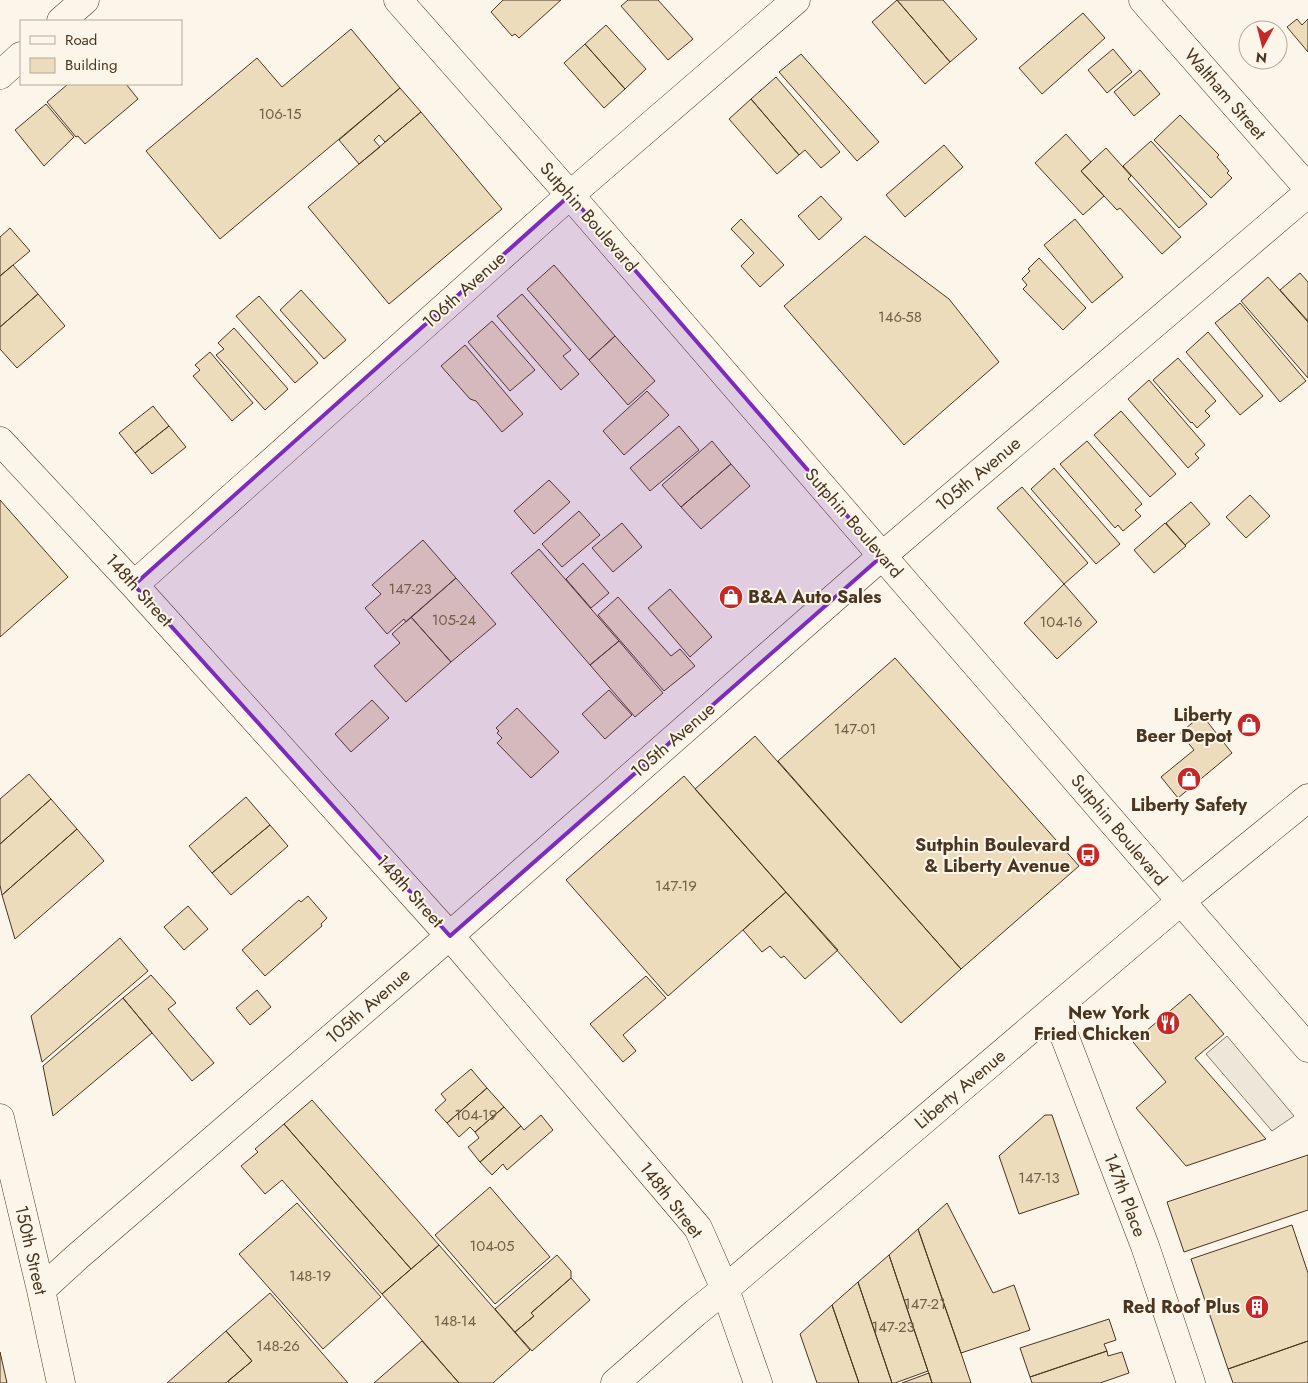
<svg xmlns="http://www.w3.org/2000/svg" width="1308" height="1383" viewBox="0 0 1308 1383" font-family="Jost,sans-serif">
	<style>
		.parking { fill: #ede7d9; stroke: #887966 }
		.building { fill: #ecdcbc; stroke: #4a3520 }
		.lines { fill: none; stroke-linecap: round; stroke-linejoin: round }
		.minor-casing { stroke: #4a3520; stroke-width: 29 }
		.major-casing { stroke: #4a3520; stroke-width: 29 }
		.minor { stroke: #fbf6e9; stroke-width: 28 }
		.major { stroke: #fbf6e9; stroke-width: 28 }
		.marked { fill: #7b2cbf; fill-opacity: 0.2; stroke: #7b2cbf; stroke-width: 4; stroke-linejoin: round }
		.labels { text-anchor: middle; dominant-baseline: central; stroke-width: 4; stroke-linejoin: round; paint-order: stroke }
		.number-label { font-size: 15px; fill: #725f47 }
		.street-label { font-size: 18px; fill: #4a3520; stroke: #fbf6e9 }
		.poi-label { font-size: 18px; font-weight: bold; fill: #4a3520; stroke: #fbf6e9; text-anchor: end }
	</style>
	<rect width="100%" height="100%" fill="#fbf6e9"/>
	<path class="parking" d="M 1227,1036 L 1294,1116 L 1272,1131 L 1206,1054 Z"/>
	<path class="building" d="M 503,0 L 561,0 L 519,38 L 515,34 L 512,36 L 491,12 Z
		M 628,0 L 658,0 L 693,39 L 668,60 L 621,6 Z
		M 897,0 L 943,0 L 977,39 L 950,62 Z
		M 897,0 L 950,62 L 925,84 L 872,22 Z
		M 1083,13 L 1105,38 L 1042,94 L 1019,68 Z
		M 1297,19 L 1302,25 L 1308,19 L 1308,52 L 1287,27 Z
		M 606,25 L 646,69 L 625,89 L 585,44 Z
		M 351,29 L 400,88 L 220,239 L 146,151 L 257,58 L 282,87 Z
		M 585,44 L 625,89 L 604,108 L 564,63 Z
		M 1113,49 L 1132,72 L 1107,93 L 1088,70 Z
		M 801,54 L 879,142 L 857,161 L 779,72 Z
		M 1140,70 L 1160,94 L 1134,116 L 1114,92 Z
		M 776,77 L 840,152 L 821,168 L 805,150 L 799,155 L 751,99 Z
		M 68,84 L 126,84 L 138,99 L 85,144 L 78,136 L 76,137 L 47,102 Z
		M 400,88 L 421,112 L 385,142 L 379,135 L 374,140 L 380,147 L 359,164 L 339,140 Z
		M 751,99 L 799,155 L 777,174 L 729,119 Z
		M 46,104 L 74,137 L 44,166 L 15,130 Z
		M 421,112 L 502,209 L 389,304 L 308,207 Z
		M 1180,115 L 1219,155 L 1217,157 L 1229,171 L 1227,173 L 1232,178 L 1211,198 L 1154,140 Z
		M 1066,134 L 1091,162 L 1081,171 L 1104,196 L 1083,215 L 1035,163 Z
		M 1151,141 L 1207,204 L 1179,228 L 1123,166 Z
		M 944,145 L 963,167 L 905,217 L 886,195 Z
		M 1106,148 L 1131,176 L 1128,179 L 1181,237 L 1162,254 L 1120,208 L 1117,210 L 1081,171 Z
		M 821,196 L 842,219 L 819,240 L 798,216 Z
		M 741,219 L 784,265 L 760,287 L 741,266 L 754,253 L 731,229 Z
		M 1075,219 L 1123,277 L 1092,303 L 1044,245 Z
		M 10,228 L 30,251 L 0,276 L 0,237 Z
		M 865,236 L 949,299 L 999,362 L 904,445 L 784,306 Z
		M 1039,258 L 1086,308 L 1063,330 L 1023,289 L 1027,285 L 1022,279 L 1030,271 L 1028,269 Z
		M 13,265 L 38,294 L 0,327 L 0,276 Z
		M 554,265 L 615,336 L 589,360 L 527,289 Z
		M 1300,273 L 1308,282 L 1308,321 L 1280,290 Z
		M 1268,277 L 1308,322 L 1308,378 L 1241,301 Z
		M 301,290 L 346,340 L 324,359 L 280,310 Z
		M 38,294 L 65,326 L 17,368 L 0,349 L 0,327 Z
		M 522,294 L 571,350 L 563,356 L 579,374 L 561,390 L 497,316 Z
		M 259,296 L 318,363 L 295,383 L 236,316 Z
		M 1240,303 L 1306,381 L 1280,402 L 1215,323 Z
		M 492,321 L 535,370 L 510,391 L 468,342 Z
		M 234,328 L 288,389 L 265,410 L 216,355 L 224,349 L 218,343 Z
		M 1208,332 L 1263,396 L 1240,415 L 1186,352 Z
		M 615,336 L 655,381 L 628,405 L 589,360 Z
		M 465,345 L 523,414 L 502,432 L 476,401 L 470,399 L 441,366 Z
		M 210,352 L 253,403 L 232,421 L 193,376 L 200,370 L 195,365 Z
		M 1178,358 L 1216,401 L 1205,411 L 1210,416 L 1197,428 L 1192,422 L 1191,423 L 1153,380 Z
		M 1149,380 L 1205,445 L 1195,454 L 1199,458 L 1188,468 L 1128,399 Z
		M 647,391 L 669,415 L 624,455 L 603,431 Z
		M 153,406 L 169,426 L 135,453 L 119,433 Z
		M 1121,411 L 1176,474 L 1150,497 L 1094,435 Z
		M 169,426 L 186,447 L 152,474 L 135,453 Z
		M 679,426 L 699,450 L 650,491 L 630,468 Z
		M 712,441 L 731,464 L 681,507 L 662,485 Z
		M 1087,441 L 1142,504 L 1135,510 L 1141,516 L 1123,531 L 1118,525 L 1115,528 L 1060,464 Z
		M 731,464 L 750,486 L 701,529 L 681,507 Z
		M 1054,468 L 1120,544 L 1096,564 L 1031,489 Z
		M 549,480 L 570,502 L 534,534 L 514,511 Z
		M 1022,487 L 1088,563 L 1064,584 L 997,508 Z
		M 1250,495 L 1270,516 L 1246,538 L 1226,517 Z
		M 0,500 L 68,577 L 0,637 Z
		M 1191,502 L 1210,524 L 1185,545 L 1166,523 Z
		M 579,511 L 600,535 L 562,567 L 542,544 Z
		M 622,523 L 642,547 L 613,572 L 592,548 Z
		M 1165,523 L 1186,546 L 1154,573 L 1134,550 Z
		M 423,540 L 456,578 L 406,622 L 404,619 L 387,634 L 365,608 L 381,594 L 372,585 Z
		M 539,549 L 619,641 L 590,665 L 511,573 Z
		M 583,563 L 609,593 L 591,608 L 566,579 Z
		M 456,578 L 496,624 L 451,662 L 411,617 Z
		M 1064,584 L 1097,622 L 1057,659 L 1024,623 Z
		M 670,589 L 712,637 L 690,657 L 648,608 Z
		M 618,597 L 671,656 L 680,649 L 695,666 L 664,691 L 598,615 Z
		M 411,617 L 451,662 L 406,702 L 374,666 L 400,643 L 392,634 Z
		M 619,641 L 663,693 L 635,717 L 590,665 Z
		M 895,658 L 1079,866 L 961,969 L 778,761 Z
		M 609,690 L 632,715 L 605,739 L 582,714 Z
		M 372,700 L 389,718 L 351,752 L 335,734 Z
		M 517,708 L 559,752 L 531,778 L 497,743 L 502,738 L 497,733 L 499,731 L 496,728 Z
		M 1202,715 L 1232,753 L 1178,798 L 1161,777 L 1194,750 L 1180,733 Z
		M 755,736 L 961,969 L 901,1023 L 695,789 Z
		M 29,774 L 51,799 L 0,844 L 0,799 Z
		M 684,776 L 786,892 L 668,996 L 566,880 Z
		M 246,797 L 270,825 L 212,873 L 189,846 Z
		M 51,799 L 77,829 L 2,895 L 0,885 L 0,844 Z
		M 270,825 L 288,846 L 231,895 L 212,873 Z
		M 77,829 L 104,861 L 15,939 L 2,895 Z
		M 786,892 L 838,950 L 805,979 L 784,956 L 781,958 L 770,946 L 762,952 L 743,930 Z
		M 308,896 L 327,918 L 321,924 L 322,926 L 265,976 L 242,950 L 299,900 L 301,902 Z
		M 188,906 L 208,929 L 184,950 L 164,927 Z
		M 120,938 L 148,971 L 42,1062 L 31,1016 Z
		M 151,975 L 176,1003 L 168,1009 L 214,1063 L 192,1081 L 123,998 Z
		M 646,976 L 666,998 L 623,1035 L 636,1051 L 623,1062 L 590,1024 Z
		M 257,990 L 271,1007 L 250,1025 L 236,1008 Z
		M 1190,994 L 1224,1034 L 1195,1058 L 1266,1139 L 1186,1166 L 1136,1108 L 1166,1082 L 1133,1042 Z
		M 123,998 L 152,1033 L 53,1116 L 43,1066 Z
		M 471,1069 L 487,1088 L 447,1123 L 435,1110 L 446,1100 L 441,1094 Z
		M 487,1088 L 504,1107 L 475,1132 L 470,1127 L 459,1137 L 447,1123 Z
		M 312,1100 L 439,1245 L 411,1269 L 284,1124 Z
		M 504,1107 L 521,1126 L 480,1162 L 468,1147 L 479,1138 L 475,1132 Z
		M 541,1115 L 553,1130 L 507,1170 L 503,1164 L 492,1175 L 480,1162 L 521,1126 L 524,1130 Z
		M 1045,1115 L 1052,1115 L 1079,1194 L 1019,1214 L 999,1156 Z
		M 284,1124 L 411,1269 L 382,1294 L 282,1180 L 265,1194 L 241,1166 L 258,1152 L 255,1149 Z
		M 1308,1155 L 1308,1210 L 1184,1252 L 1167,1202 Z
		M 490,1187 L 550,1257 L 495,1304 L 435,1235 Z
		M 297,1203 L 381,1297 L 323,1349 L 239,1254 Z
		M 947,1203 L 993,1293 L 1014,1285 L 1030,1330 L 961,1353 L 918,1229 Z
		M 1292,1225 L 1308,1273 L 1308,1341 L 1228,1369 L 1191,1259 Z
		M 918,1229 L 961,1353 L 971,1383 L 932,1383 L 889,1255 Z
		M 439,1245 L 530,1350 L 493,1383 L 459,1383 L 382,1294 Z
		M 557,1255 L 571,1271 L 571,1278 L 531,1313 L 534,1316 L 515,1332 L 495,1309 Z
		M 889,1255 L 928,1371 L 895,1383 L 892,1383 L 858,1282 Z
		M 571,1278 L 590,1300 L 532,1351 L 515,1332 L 534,1316 L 531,1313 Z
		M 858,1282 L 892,1383 L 859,1383 L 832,1305 Z
		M 270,1293 L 348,1383 L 229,1383 L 228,1381 L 252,1361 L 226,1331 Z
		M 832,1305 L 859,1383 L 817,1383 L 800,1334 Z
		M 1109,1319 L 1116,1340 L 1104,1344 L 1107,1351 L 1030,1377 L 1020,1348 Z
		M 226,1331 L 252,1361 L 226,1383 L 167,1383 Z
		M 422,1341 L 459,1383 L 374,1383 Z
		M 1308,1341 L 1308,1383 L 1233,1383 L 1228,1369 Z
		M 1107,1351 L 1108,1356 L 1122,1352 L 1129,1373 L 1100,1383 L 1032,1383 L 1030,1377 Z
		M 0,1352 L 7,1383 L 0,1383 Z
		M 929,1373 L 932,1383 L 902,1383 Z"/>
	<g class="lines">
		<g class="minor-casing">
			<path id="minor" d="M 1143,0 L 1308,188
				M 61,21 L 85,0
				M 0,75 L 21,56
				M 0,441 L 134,585 L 450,936 L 698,1228 L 725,1289 L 758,1383
				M 134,585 L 570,195 L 796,0
				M 1054,1009 L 1145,1246 L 1191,1383
				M 0,1118 L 41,1290 L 61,1383
				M 41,1290 L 77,1257 L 415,966 L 882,556 L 1308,193"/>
		</g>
		<g class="major-casing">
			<path id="major" d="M 398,0 L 570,195 L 1308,1048
				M 615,1383 L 695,1313 L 725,1289 L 1180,902 L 1308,798"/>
		</g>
		<use href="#minor" class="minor"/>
		<use href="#major" class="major"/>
	</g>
	<path class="marked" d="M 570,195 L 882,556 L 450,936 L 134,585 Z"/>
	<defs>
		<g id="shop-disc" transform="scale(1.25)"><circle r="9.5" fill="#c62828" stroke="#fbf6e9"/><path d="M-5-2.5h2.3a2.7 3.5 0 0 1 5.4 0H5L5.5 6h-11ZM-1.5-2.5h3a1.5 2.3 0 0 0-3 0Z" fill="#fff"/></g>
		<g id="bus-disc" transform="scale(1.25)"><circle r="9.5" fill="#c62828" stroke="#fbf6e9"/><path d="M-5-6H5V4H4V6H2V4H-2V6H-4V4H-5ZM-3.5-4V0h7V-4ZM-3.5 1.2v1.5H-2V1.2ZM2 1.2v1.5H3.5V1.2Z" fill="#fff"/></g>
		<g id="restaurant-disc" transform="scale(1.25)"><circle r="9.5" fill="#c62828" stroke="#fbf6e9"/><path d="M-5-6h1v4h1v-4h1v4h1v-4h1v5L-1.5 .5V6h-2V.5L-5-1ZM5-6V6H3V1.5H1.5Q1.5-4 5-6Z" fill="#fff"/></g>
		<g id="building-disc" transform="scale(1.25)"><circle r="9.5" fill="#c62828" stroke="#fbf6e9"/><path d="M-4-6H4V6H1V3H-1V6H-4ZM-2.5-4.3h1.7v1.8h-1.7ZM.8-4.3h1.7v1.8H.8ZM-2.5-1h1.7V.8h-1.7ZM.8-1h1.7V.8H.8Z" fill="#fff"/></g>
	</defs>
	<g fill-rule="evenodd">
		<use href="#shop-disc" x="731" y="597"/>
		<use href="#shop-disc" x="1249" y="725"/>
		<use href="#shop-disc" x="1189" y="779"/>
		<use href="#bus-disc" x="1088" y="855"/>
		<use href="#restaurant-disc" x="1168" y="1023"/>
		<use href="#building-disc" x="1257" y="1307"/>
	</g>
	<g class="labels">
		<g class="number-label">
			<text x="280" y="114">106-15</text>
			<text x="900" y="317">146-58</text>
			<text x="410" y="589">147-23</text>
			<text x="454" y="620">105-24</text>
			<text x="1061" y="622">104-16</text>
			<text x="855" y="729">147-01</text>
			<text x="676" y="886">147-19</text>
			<text x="476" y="1115">104-19</text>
			<text x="1039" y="1178">147-13</text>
			<text x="492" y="1246">104-05</text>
			<text x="310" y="1276">148-19</text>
			<text x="925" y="1304">147-21</text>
			<text x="455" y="1321">148-14</text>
			<text x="893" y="1327">147-23</text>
			<text x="278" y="1346">148-26</text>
		</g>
		<g class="street-label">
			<text transform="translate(1225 94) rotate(49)">Waltham Street</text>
			<text transform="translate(589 217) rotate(49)">Sutphin Boulevard</text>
			<text transform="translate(464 290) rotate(-42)">106th Avenue</text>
			<text transform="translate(978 474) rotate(-40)">105th Avenue</text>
			<text transform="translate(854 523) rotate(49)">Sutphin Boulevard</text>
			<text transform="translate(139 590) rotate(48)">148th Street</text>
			<text transform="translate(673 740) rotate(-41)">105th Avenue</text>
			<text transform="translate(1119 830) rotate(50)">Sutphin Boulevard</text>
			<text transform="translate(410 891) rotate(48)">148th Street</text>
			<text transform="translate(368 1006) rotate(-41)">105th Avenue</text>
			<text transform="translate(960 1089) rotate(-40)">Liberty Avenue</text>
			<text transform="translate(1125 1195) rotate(69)">147th Place</text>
			<text transform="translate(671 1200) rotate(52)">148th Street</text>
			<text transform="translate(31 1250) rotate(77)">150th Street</text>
		</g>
		<g class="poi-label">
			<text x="748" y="597" text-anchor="start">B&amp;A Auto Sales</text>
			<text x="1232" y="715">Liberty<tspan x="1232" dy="21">Beer Depot</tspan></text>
			<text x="1189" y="805" text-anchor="middle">Liberty Safety</text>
			<text x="1070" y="845">Sutphin Boulevard<tspan x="1070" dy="21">&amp; Liberty Avenue</tspan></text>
			<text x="1150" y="1013">New York<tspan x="1150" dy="21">Fried Chicken</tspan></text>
			<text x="1240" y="1307">Red Roof Plus</text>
		</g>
	</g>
	<rect x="20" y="20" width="162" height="65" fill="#fbf6e9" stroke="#b4a999"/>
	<rect x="30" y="36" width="25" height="8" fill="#fbf6e9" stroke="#b4a999"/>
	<text x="65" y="45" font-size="15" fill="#4a3520">Road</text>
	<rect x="30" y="58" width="25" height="15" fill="#ecdcbc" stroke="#b4a999"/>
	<text x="65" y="70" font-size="15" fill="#4a3520">Building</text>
	<g transform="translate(1263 45) rotate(187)"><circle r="24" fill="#fbf6e9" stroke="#b4a999"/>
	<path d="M0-4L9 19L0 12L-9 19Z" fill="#c62828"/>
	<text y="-8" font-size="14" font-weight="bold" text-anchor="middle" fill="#4a3520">N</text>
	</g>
</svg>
